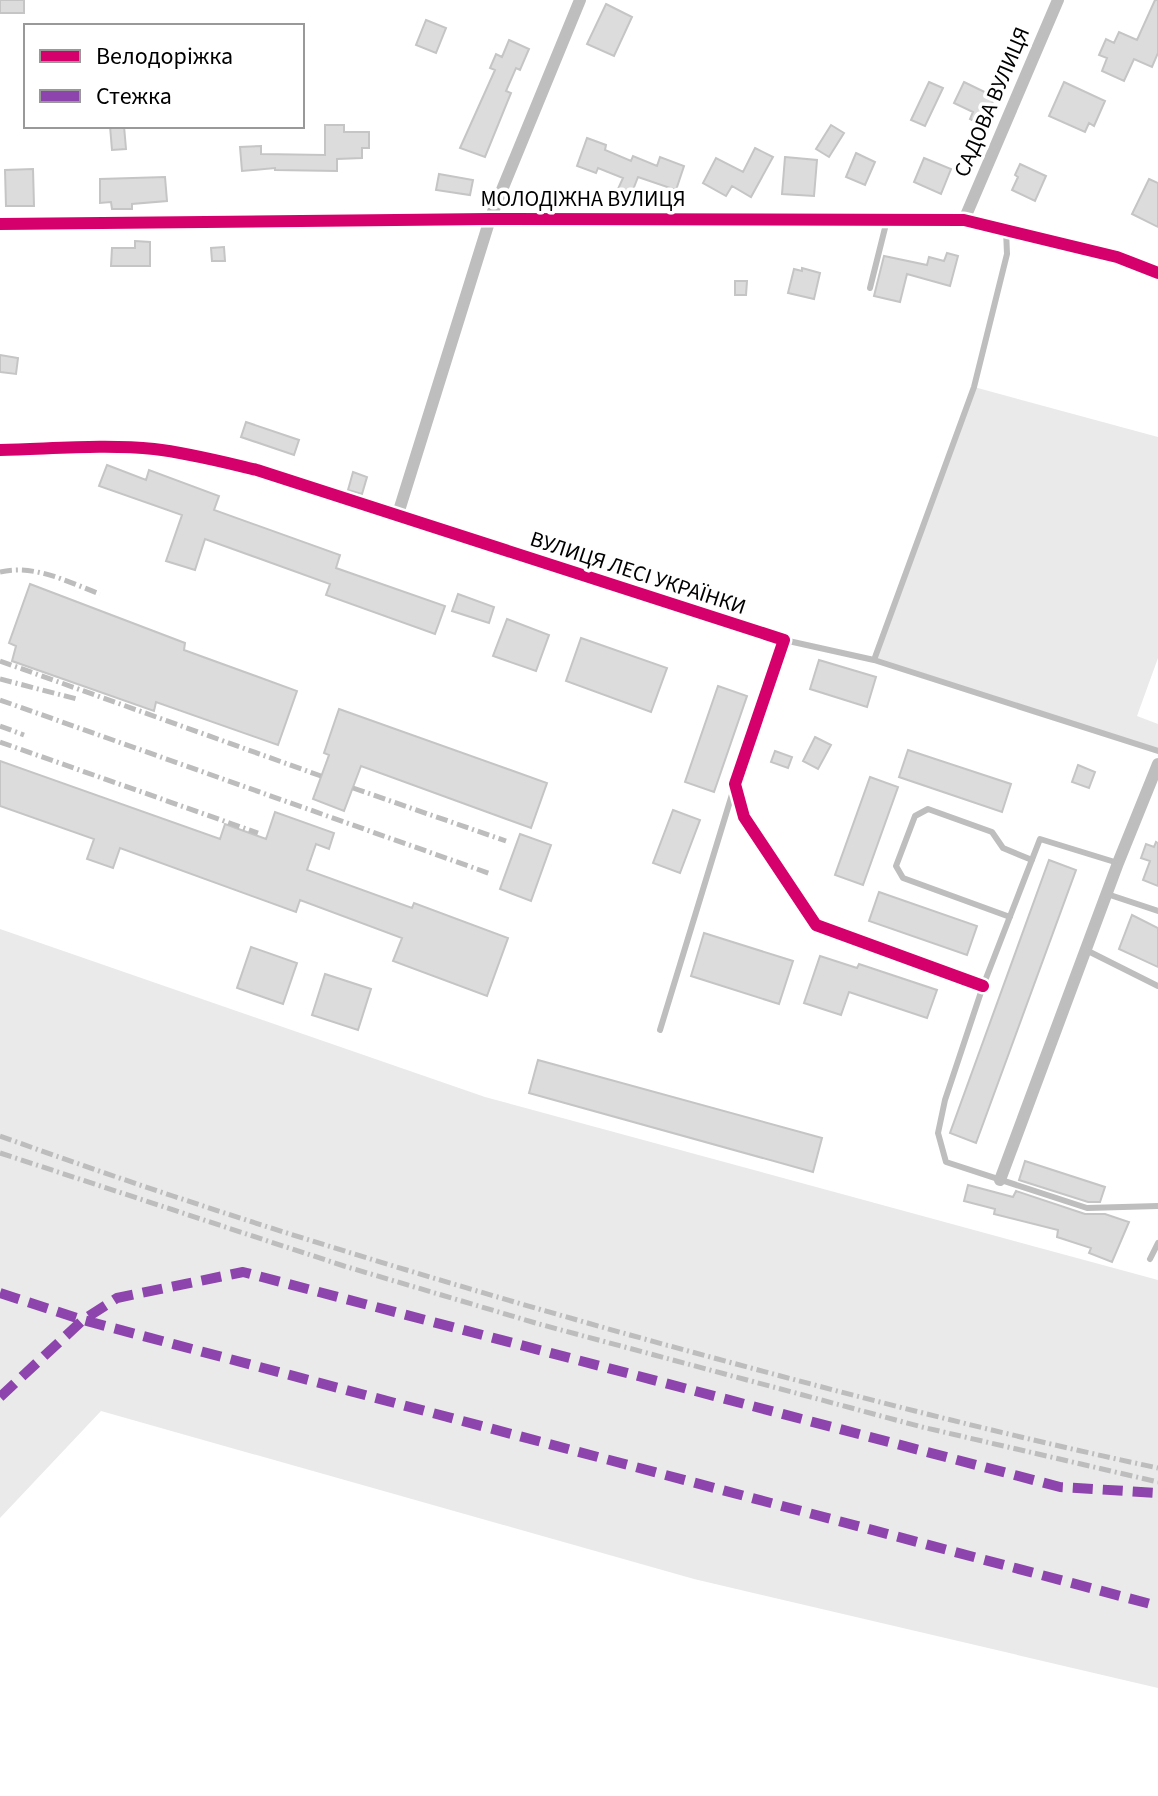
<svg xmlns="http://www.w3.org/2000/svg" width="1158" height="1796" viewBox="0 0 1158 1796" font-family="'Source Sans 3',sans-serif">
	<style>
		.green { fill: #eaeaea }
		.building { fill: #dcdcdc; stroke: #c5c5c5; stroke-width: 2 }
		.lines { fill: none; stroke-linecap: round; stroke-linejoin: round }
		.service { stroke: #bebebe; stroke-width: 6 }
		.minor { stroke: #bebebe; stroke-width: 12 }
		.rail { stroke: #bdbdbd; stroke-width: 5; stroke-dasharray: 12 4 2 4; stroke-linecap: butt }
		.quiet { stroke: #8e44ad; stroke-width: 10; stroke-dasharray: 20 10; stroke-linecap: butt }
		.cycleway-casing { stroke: #fff; stroke-width: 17 }
		.cycleway { stroke: #d6006c; stroke-width: 12 }
		.labels { text-anchor: middle; dominant-baseline: central; stroke-width: 7; stroke-linejoin: round; paint-order: stroke }
		.street-label { font-size: 22px; fill: #000; stroke: #fff }
	</style>
	<rect width="100%" height="100%" fill="#fff"/>
	<path class="green" d="M 974,387 L 1158,437 L 1158,658 L 1137,716 L 1158,724 L 1158,751 L 874,660 Z
		M 0,929 L 485,1097 L 1158,1280 L 1158,1688 L 694,1579 L 101,1411 L 0,1518 Z"/>
	<path class="building" d="M 0,0 L 24,0 L 24,13 L 0,13 Z
		M 1155,0 L 1158,0 L 1158,53 L 1152,67 L 1134,59 L 1124,81 L 1102,71 L 1107,58 L 1099,55 L 1106,39 L 1114,43 L 1119,32 L 1137,40 Z
		M 606,4 L 632,17 L 614,56 L 587,44 Z
		M 426,20 L 446,28 L 436,53 L 416,45 Z
		M 509,40 L 529,49 L 520,70 L 516,68 L 506,91 L 511,93 L 485,157 L 460,148 L 495,70 L 490,68 L 496,54 L 502,57 Z
		M 929,82 L 943,88 L 925,126 L 911,120 Z
		M 964,82 L 995,97 L 982,125 L 970,119 L 973,112 L 954,103 Z
		M 1064,82 L 1105,101 L 1094,126 L 1089,123 L 1085,132 L 1049,116 Z
		M 325,125 L 344,125 L 344,132 L 369,132 L 369,148 L 362,148 L 362,158 L 337,159 L 337,171 L 275,170 L 275,168 L 242,171 L 240,147 L 261,146 L 261,154 L 325,155 Z
		M 831,125 L 844,133 L 829,157 L 816,149 Z
		M 110,126 L 124,126 L 126,149 L 112,150 Z
		M 587,138 L 606,145 L 605,150 L 631,161 L 633,156 L 657,166 L 660,157 L 684,166 L 676,190 L 638,177 L 631,195 L 618,189 L 623,178 L 598,168 L 596,173 L 577,166 Z
		M 755,148 L 773,157 L 751,197 L 732,186 L 726,196 L 703,183 L 716,158 L 743,172 Z
		M 856,153 L 875,162 L 865,185 L 846,177 Z
		M 785,157 L 817,160 L 814,196 L 782,194 Z
		M 924,158 L 951,169 L 941,194 L 914,182 Z
		M 1020,164 L 1046,176 L 1035,201 L 1012,190 L 1018,177 L 1015,175 Z
		M 33,169 L 34,206 L 6,206 L 5,170 Z
		M 439,174 L 473,180 L 470,195 L 436,190 Z
		M 165,177 L 167,201 L 132,204 L 132,209 L 112,209 L 111,202 L 100,203 L 100,179 Z
		M 1149,179 L 1158,183 L 1158,227 L 1132,214 Z
		M 135,241 L 150,242 L 150,266 L 111,266 L 112,248 L 135,248 Z
		M 224,247 L 225,261 L 212,261 L 211,248 Z
		M 947,253 L 958,256 L 950,286 L 907,274 L 900,302 L 874,296 L 884,256 L 927,265 L 929,257 L 944,261 Z
		M 802,268 L 820,273 L 814,299 L 788,293 L 794,269 L 802,271 Z
		M 735,281 L 747,281 L 746,295 L 735,295 Z
		M 0,355 L 18,358 L 16,374 L 0,372 Z
		M 246,422 L 299,440 L 294,455 L 241,437 Z
		M 107,465 L 146,480 L 149,470 L 219,496 L 214,510 L 340,555 L 336,568 L 445,606 L 435,634 L 326,595 L 330,584 L 205,539 L 195,570 L 166,561 L 182,515 L 99,486 Z
		M 353,472 L 367,477 L 362,494 L 348,490 Z
		M 30,584 L 185,643 L 184,650 L 297,691 L 278,745 L 156,702 L 154,711 L 12,661 L 16,646 L 9,643 Z
		M 458,594 L 494,607 L 489,623 L 452,611 Z
		M 507,619 L 549,635 L 536,671 L 493,656 Z
		M 581,638 L 667,668 L 651,712 L 566,681 Z
		M 819,660 L 876,677 L 867,707 L 810,689 Z
		M 718,686 L 747,696 L 714,792 L 685,782 Z
		M 339,709 L 547,783 L 531,828 L 361,766 L 344,811 L 313,799 L 329,755 L 324,753 Z
		M 815,737 L 831,745 L 818,769 L 803,761 Z
		M 908,750 L 1011,784 L 1002,812 L 899,777 Z
		M 775,751 L 792,757 L 788,768 L 771,762 Z
		M 0,761 L 220,839 L 225,824 L 266,839 L 275,812 L 334,833 L 329,849 L 316,844 L 307,870 L 412,908 L 414,903 L 508,938 L 487,996 L 393,961 L 402,938 L 300,900 L 296,912 L 120,848 L 113,868 L 87,859 L 94,839 L 0,806 Z
		M 1078,765 L 1095,772 L 1089,788 L 1072,782 Z
		M 870,777 L 898,787 L 863,885 L 835,875 Z
		M 673,810 L 700,820 L 680,873 L 653,863 Z
		M 520,834 L 551,845 L 531,901 L 500,889 Z
		M 1156,842 L 1158,843 L 1158,886 L 1143,880 L 1150,861 L 1141,858 L 1146,844 L 1154,847 Z
		M 1049,860 L 1076,870 L 976,1143 L 950,1133 Z
		M 879,892 L 977,926 L 967,955 L 869,921 Z
		M 1132,915 L 1158,928 L 1158,967 L 1119,949 Z
		M 704,933 L 793,961 L 779,1004 L 691,976 Z
		M 251,947 L 297,963 L 283,1004 L 237,988 Z
		M 820,956 L 857,968 L 859,964 L 937,990 L 927,1018 L 849,992 L 841,1015 L 804,1003 Z
		M 325,974 L 371,989 L 358,1030 L 312,1015 Z
		M 538,1060 L 822,1138 L 813,1172 L 529,1093 Z
		M 1025,1161 L 1105,1187 L 1100,1202 L 1088,1202 L 1019,1180 Z
		M 968,1185 L 1013,1197 L 1016,1191 L 1085,1214 L 1105,1214 L 1129,1222 L 1112,1262 L 1089,1253 L 1091,1248 L 1057,1237 L 1058,1230 L 994,1214 L 995,1209 L 964,1201 Z"/>
	<g class="lines">
		<path class="service" d="M 870,288 L 887,220
			M 784,640 L 874,660 L 1158,751
			M 874,660 L 974,387 L 1007,254 L 1006,230
			M 1118,863 L 1040,839 L 983,986 L 945,1100 L 938,1133 L 946,1162 L 1087,1208 L 1158,1206
			M 1107,894 L 1158,911
			M 1010,917 L 903,878 L 896,866 L 915,816 L 928,809 L 992,832 L 1003,848 L 1032,860
			M 1086,950 L 1158,986
			M 660,1030 L 734,788
			M 1150,1259 L 1158,1243"/>
		<path class="minor" d="M 964,220 L 1058,0
			M 0,224 L 490,219 L 964,220 L 1117,257 L 1158,273
			M 0,450 C 51,449 104,444 154,449 C 189,453 223,462 257,470 L 784,640 L 735,784 L 744,817 L 816,925 L 983,986
			M 397,517 L 490,219 L 580,0
			M 1000,1180 L 1118,863 L 1158,764"/>
		<path class="rail" d="M 0,572 C 35,564 68,582 100,594
			M 0,661 L 321,776
			M 0,679 L 77,699
			M 0,700 L 491,874
			M 0,726 L 24,735
			M 0,742 L 258,833
			M 353,788 L 506,841
			M 0,1136 C 207,1211 417,1275 630,1335 C 804,1383 980,1430 1158,1468
			M 0,1153 L 344,1266 L 539,1324 L 922,1427 L 1158,1482"/>
		<path class="quiet" d="M 0,1293 L 83,1320 L 1158,1606
			M 0,1397 L 83,1320 L 117,1298 L 243,1272 L 1060,1487 L 1158,1493"/>
		<g class="cycleway-casing">
			<path id="cycleway" d="M 0,224 L 490,219 L 964,220 L 1117,257 L 1158,273
				M 0,450 C 51,449 104,444 154,449 C 189,453 223,462 257,470 L 784,640 L 735,784 L 744,817 L 816,925 L 983,986"/>
		</g>
		<use href="#cycleway" class="cycleway"/>
	</g>
	<g class="labels">
		<g class="street-label">
			<text transform="translate(992 102) rotate(-67)">САДОВА ВУЛИЦЯ</text>
			<text x="583" y="199">МОЛОДІЖНА ВУЛИЦЯ</text>
			<text transform="translate(638 573) rotate(18)">ВУЛИЦЯ ЛЕСІ УКРАЇНКИ</text>
		</g>
	</g>
	<rect x="24" y="24" width="280" height="104" fill="#ffffff" stroke="#999999" stroke-width="2"/>
	<rect x="40" y="50" width="40" height="12" fill="#d6006c" stroke="#999999" stroke-width="2"/>
	<text x="96" y="64" font-size="24" fill="#000000">Велодоріжка</text>
	<rect x="40" y="90" width="40" height="12" fill="#8e44ad" stroke="#999999" stroke-width="2"/>
	<text x="96" y="104" font-size="24" fill="#000000">Стежка</text>
</svg>
